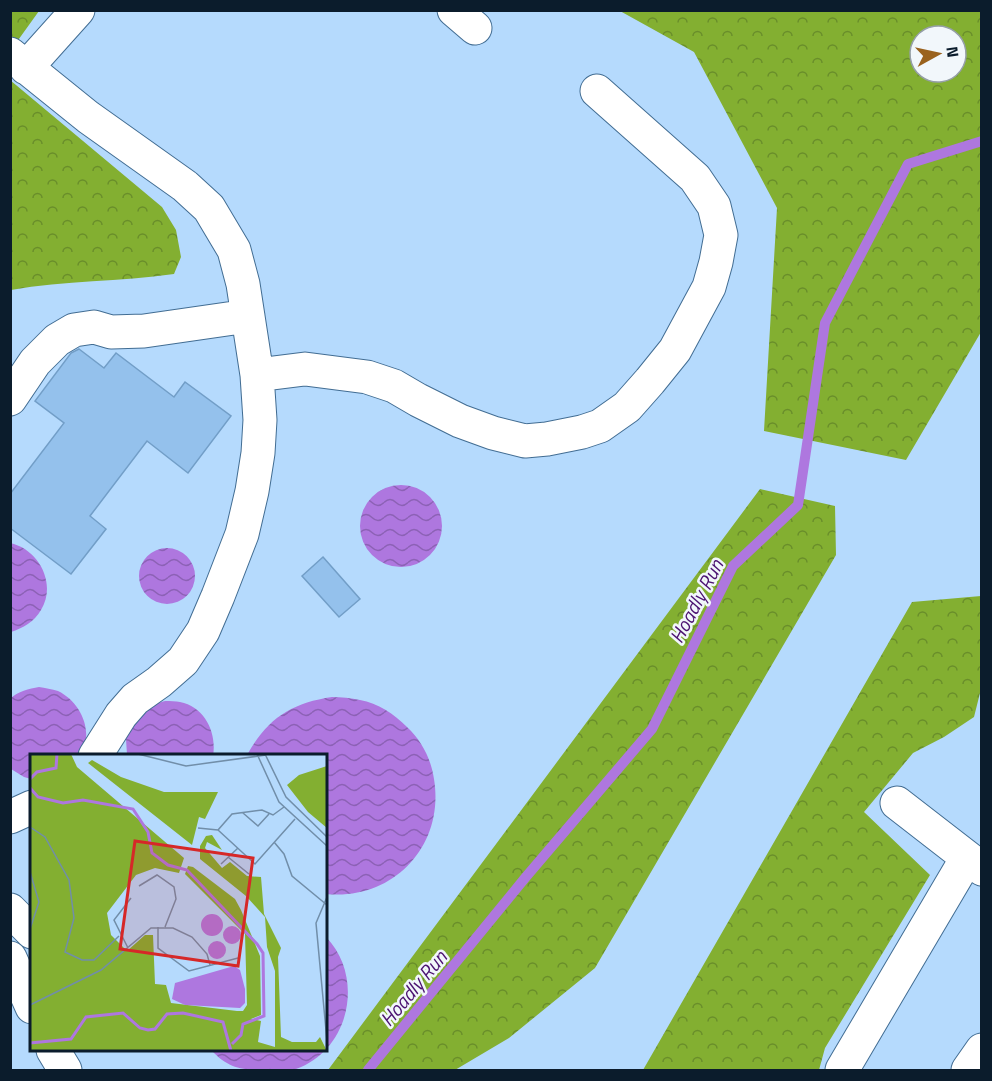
<svg xmlns="http://www.w3.org/2000/svg" width="992" height="1081" viewBox="0 0 992 1081" font-family="'Titillium Web',sans-serif">
	<style>
		.forest { fill: url(#forest-crowns); fill-rule: evenodd }
		.water { fill: url(#water-waves) }
		.lines { fill: none; stroke-linecap: round; stroke-linejoin: round }
		.stream { stroke: #ae77df; stroke-width: 10 }
		.building { fill: #94c1ec; stroke: #729ec7; stroke-width: 1.5 }
		.minor-casing { stroke: #426d93; stroke-width: 35 }
		.minor { stroke: #fff; stroke-width: 33 }
		.labels { text-anchor: middle; dominant-baseline: central; stroke-width: 5; stroke-linejoin: round; paint-order: stroke }
		.water-label { font-size: 20px; font-style: italic; fill: #4b1271; stroke: #f2f7fb }
		.inset-river { fill: none; stroke: #ae77df; stroke-width: 3 }
		.inset-road { fill: none; stroke: #718ea9; stroke-width: 1.5 }
		.view { fill: #d62828; fill-opacity: 0.15; stroke: #d62828; stroke-width: 3 }
		.inset-edge { fill: none; stroke: #0b1c2c; stroke-width: 3 }
	</style>
	<defs>
		<pattern id="forest-crowns" width="20" height="18" patternUnits="userSpaceOnUse" patternTransform="scale(1.5)"><rect width="20" height="18" fill="#83af31"/><path d="M2 6a3 3 0 1 1 6 0M12 15a3 3 0 1 1 6 0" fill="none" stroke="#698e2a"/></pattern>
		<pattern id="water-waves" width="16" height="10" patternUnits="userSpaceOnUse" patternTransform="scale(1.5)"><rect width="16" height="10" fill="#ae77df"/><path d="M0 5q4-4 8 0t8 0" fill="none" stroke="#8c61b5"/></pattern>
	</defs>
	<rect width="100%" height="100%" fill="#b5dafd"/>
	<path class="forest" d="M 11,11 L 39,11 L 11,50 Z
		M 620,11 L 981,11 L 981,332 L 906,460 L 764,431 L 777,208 L 694,52 ZM 920,36 L 956,36 L 956,72 L 920,72 Z
		M 10,80 L 162,207 L 176,230 L 181,257 L 174,274 C 120,282 65,280 11,290 Z
		M 760,489 L 835,506 L 836,555 L 595,968 L 509,1038 L 455,1070 L 328,1070 Z
		M 981,596 L 981,689 L 974,717 L 944,737 L 913,753 L 864,812 L 930,875 L 825,1048 L 819,1070 L 643,1070 L 912,602 Z"/>
	<path class="water" d="M360 526a41 41 0 1 1 82 0a41 41 0 1 1-82 0Z
		M 10,543 C 39,549 57,584 41,610 C 34,622 23,628 11,632 Z
		M139 576a28 28 0 1 1 56 0a28 28 0 1 1-56 0Z
		M 39,687 C 45,688 52,689 58,691 C 81,702 95,733 80,755 L 32,756 L 31,779 L 24,777 L 11,769 L 10,699 C 18,691 29,689 39,687 Z
		M 332,697 C 341,697 351,698 360,700 C 378,703 394,714 407,727 C 422,741 431,759 434,779 C 445,846 393,901 326,894 L 326,756 L 247,755 C 267,719 291,703 332,697 Z
		M 165,701 C 170,701 176,701 180,702 C 205,707 217,733 213,756 L 127,755 L 126,739 L 131,725 L 151,705 Z
		M 326,937 C 365,977 350,1050 296,1069 C 287,1073 274,1070 264,1070 C 241,1070 228,1068 211,1050 L 326,1050 Z"/>
	<g class="lines">
		<path class="stream" d="M 368,1070 L 525,878 L 652,729 L 733,566 L 798,505 L 825,323 L 908,164 L 982,141"/>
	</g>
	<path class="building" d="M 79,349 L 104,368 L 116,353 L 174,397 L 185,382 L 231,416 L 188,473 L 147,441 L 90,516 L 106,529 L 71,574 L 10,528 L 10,494 L 64,423 L 35,401 L 71,353 Z
		M 323,557 L 360,599 L 339,617 L 302,576 Z"/>
	<g class="lines">
		<g class="minor-casing">
			<path id="minor" d="M 454,10 L 475,28
				M 10,54 L 88,117 L 185,186 L 209,208 L 234,250 L 243,284 L 257,375 L 260,420 L 258,453 L 252,491 L 242,534 L 218,596 L 203,631 L 183,661 L 159,682 L 135,699 L 121,715 L 95,756
				M 26,68 L 78,10
				M 257,375 L 305,369 L 367,377 L 394,386 L 418,400 L 460,421 L 493,433 L 525,441 L 547,439 L 582,432 L 600,426 L 627,407 L 650,381 L 675,350 L 709,287 L 716,262 L 721,235 L 714,206 L 695,178 L 597,91
				M 10,399 L 35,362 L 57,340 L 74,330 L 94,327 L 111,332 L 144,331 L 248,316
				M 897,803 L 982,869
				M 10,817 L 32,807
				M 10,910 L 32,932
				M 10,958 L 32,1007
				M 53,1050 L 65,1070
				M 842,1070 L 967,858
				M 968,1070 L 982,1050"/>
		</g>
		<use href="#minor" class="minor"/>
	</g>
	<g class="labels">
		<g class="water-label">
			<text transform="translate(696 601) rotate(-62)">Hoadly Run</text>
			<text transform="translate(413 988) rotate(-50)">Hoadly Run</text>
		</g>
	</g>
	<g transform="translate(30 754)">
		<rect width="297" height="297" fill="#b5dafd"/>
		<path d="M 0,0 L 41,0 L 47,13 L 154,104 L 149,119 L 125,114 L 106,121 L 77,159 L 81,181 L 97,197 L 115,181 L 123,181 L 125,230 L 136,231 L 141,249 L 207,257 L 213,257 L 217,251 L 215,180 L 155,120 L 158,112 L 163,113 L 205,145 L 211,156 L 230,202 L 231,261 L 221,265 L 231,267 L 228,288 L 245,293 L 245,217 L 237,193 L 235,163 L 216,142 L 170,105 L 170,92 L 176,82 L 182,81 L 192,96 L 177,88 L 175,94 L 192,114 L 200,108 L 217,122 L 231,123 L 234,160 L 251,194 L 248,203 L 251,283 L 262,288 L 286,288 L 290,283 L 297,297 L 0,297 ZM 62,6 L 91,23 L 134,38 L 188,38 L 175,65 L 169,63 L 162,91 L 58,9 ZM 297,12 L 297,74 L 278,58 L 257,31 L 269,21 Z" fill="#83af31"/>
		<path d="M171 171a11 11 0 1 1 22 0a11 11 0 1 1-22 0ZM193 181a9 9 0 1 1 18 0a9 9 0 1 1-18 0ZM178 196a9 9 0 1 1 18 0a9 9 0 1 1-18 0ZM 204,212 L 210,216 L 215,235 L 215,249 L 210,254 L 155,251 L 142,245 L 145,229 Z" fill="#ae77df"/>
		<path class="inset-river" d="M 0,25 L 7,18 L 26,14 L 27,0M 0,34 L 8,43 L 33,49 L 53,46 L 103,55 L 118,78 L 122,99 L 138,111 L 157,116 L 227,190 L 233,199 L 234,262 L 213,270 L 211,281 L 202,290M 0,289 L 41,285 L 56,263 L 93,259 L 110,274 L 118,276 L 125,275 L 137,260 L 153,259 L 193,268 L 201,297"/>
		<path class="inset-road" d="M 108,0 L 156,12 L 236,1M 227,0 L 249,48 L 297,92M 235,0 L 256,43 L 297,83M 254,53 L 243,61 L 232,56 L 202,60 L 188,76 L 225,110 L 265,65M 213,59 L 228,72 L 239,60M 0,73 L 15,83 L 39,126 L 44,164 L 35,198 L 52,206 L 64,206 L 89,182M 168,74 L 188,76M 244,88 L 254,100 L 262,122 L 297,151M 198,103 L 219,120M 191,110 L 208,94M 0,118 L 9,148 L 0,175M 109,132 L 127,121 L 144,133 L 146,145 L 135,173M 297,143 L 286,169 L 297,287M 128,173 L 128,194 L 159,217 L 208,204M 98,194 L 84,166 L 101,144M 0,251 L 71,216 L 121,174 L 143,174 L 162,183 L 177,200 L 180,211"/>
		<path class="view" d="M 105,87 L 223,104 L 208,212 L 90,195 Z"/>
		<rect width="297" height="297" class="inset-edge"/>
	</g>
	<rect width="992" height="1081" fill="none" stroke="#0b1c2c" stroke-width="24"/>
	<g transform="translate(938 54) rotate(82)"><circle r="28" fill="#f2f7fb" stroke="#969fa8" stroke-width="1.5"/>
	<path d="M0-4.5L10 22L0 15L-10 22Z" fill="#9a621d"/>
	<text y="-9" font-size="16" font-weight="bold" text-anchor="middle" fill="#0b1c2c">N</text>
	</g>
</svg>
